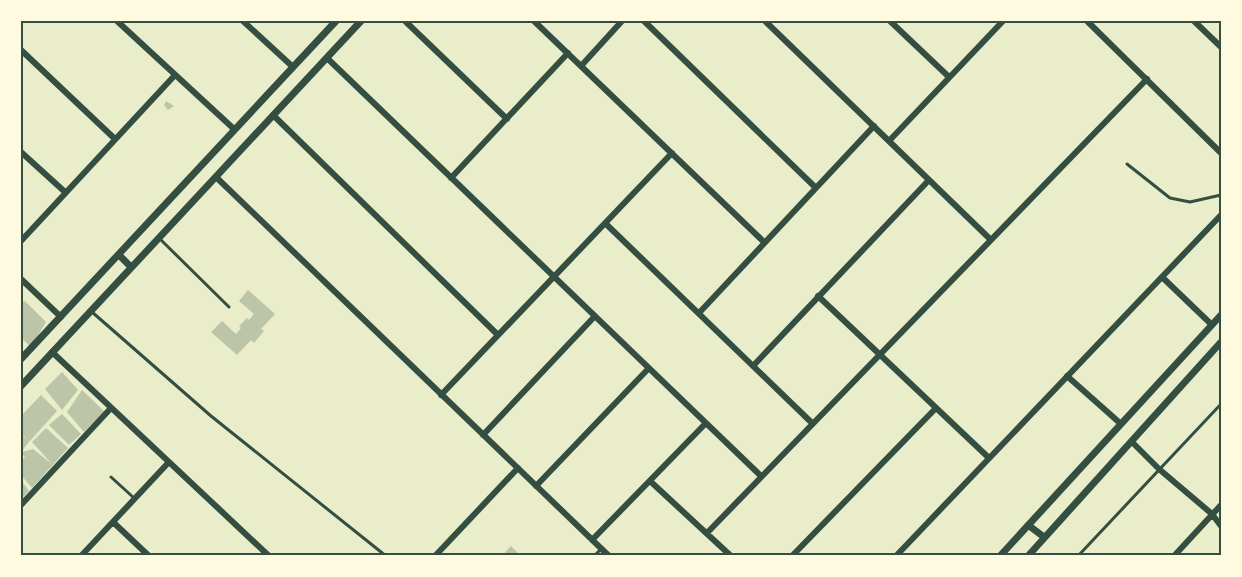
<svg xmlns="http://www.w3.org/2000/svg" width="1242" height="577" viewBox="0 0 1242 577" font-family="'Roboto Condensed',sans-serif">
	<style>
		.building { fill: #bcc5a7 }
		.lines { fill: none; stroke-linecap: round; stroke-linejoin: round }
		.service { stroke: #344e41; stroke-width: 3 }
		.minor { stroke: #344e41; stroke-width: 6 }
		.tertiary { stroke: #344e41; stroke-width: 7 }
		.neatline { fill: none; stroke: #344e41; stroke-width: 2 }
	</style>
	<rect width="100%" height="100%" fill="#e9edc9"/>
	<path class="building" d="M 166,101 L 174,106 L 168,110 L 164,105 Z
		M 248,290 L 275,314 L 261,329 L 264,331 L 254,343 L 251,340 L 237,355 L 211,332 L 222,321 L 236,334 L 241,328 L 239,326 L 247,318 L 249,320 L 254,314 L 239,301 Z
		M 21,300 L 23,302 L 25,301 L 46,322 L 31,347 L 21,338 Z
		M 62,372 L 78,390 L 62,410 L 45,389 Z
		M 82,390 L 104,411 L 84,432 L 67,412 Z
		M 41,395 L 57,411 L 29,442 L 21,433 L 21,416 Z
		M 62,414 L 81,434 L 69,445 L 49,425 Z
		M 46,428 L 68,448 L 32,488 L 21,475 L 21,461 L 25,457 L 21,452 L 33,449 L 52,464 L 32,442 Z
		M 21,434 L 29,442 L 21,452 Z
		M 21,480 L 29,491 L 21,500 Z
		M 511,546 L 521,556 L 502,556 Z"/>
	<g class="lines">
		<path class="service" d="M 1127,164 L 1170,198 L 1190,202 L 1221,195
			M 160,239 L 229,307
			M 92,312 L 211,416 L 386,556
			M 111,477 L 134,498
			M 594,556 L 601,549
			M 1078,556 L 1221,404"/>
		<path class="minor" d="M 117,21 L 234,129
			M 243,21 L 293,67
			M 405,21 L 507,119
			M 534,21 L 764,242
			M 644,21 L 816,188
			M 765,21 L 990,239
			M 890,21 L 949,77
			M 1087,21 L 1221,153
			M 1194,21 L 1221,47
			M 21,50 L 115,139
			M 327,58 L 761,476
			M 581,66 L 622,21
			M 273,115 L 498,335
			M 889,141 L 1003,21
			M 21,152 L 65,192
			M 216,177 L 609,556
			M 451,178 L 568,53
			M 605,223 L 812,423
			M 21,241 L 175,75
			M 1162,277 L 1212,325
			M 21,279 L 61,317
			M 818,296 L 989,458
			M 699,313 L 874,126
			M 52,352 L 269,556
			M 753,366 L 929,180
			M 1067,376 L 1121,424
			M 441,395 L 672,153
			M 483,435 L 595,316
			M 1132,442 L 1159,469 L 1212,514 L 1221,526
			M 650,481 L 731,556
			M 536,486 L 649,368
			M 21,505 L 111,408
			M 113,522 L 149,556
			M 707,533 L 1147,79
			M 592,540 L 706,423
			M 81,556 L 169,462
			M 435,556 L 518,468
			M 792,556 L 936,408
			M 896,556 L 1221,215
			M 1174,556 L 1221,505"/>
		<path class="tertiary" d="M 119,255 L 131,267
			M 21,359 L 336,21
			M 21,386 L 361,21
			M 1028,525 L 1044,537
			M 1000,556 L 1221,315
			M 1028,556 L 1221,342"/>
	</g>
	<rect width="1242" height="577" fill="none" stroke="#fefae0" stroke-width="45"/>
	<rect x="22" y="22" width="1198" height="532" class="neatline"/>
</svg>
